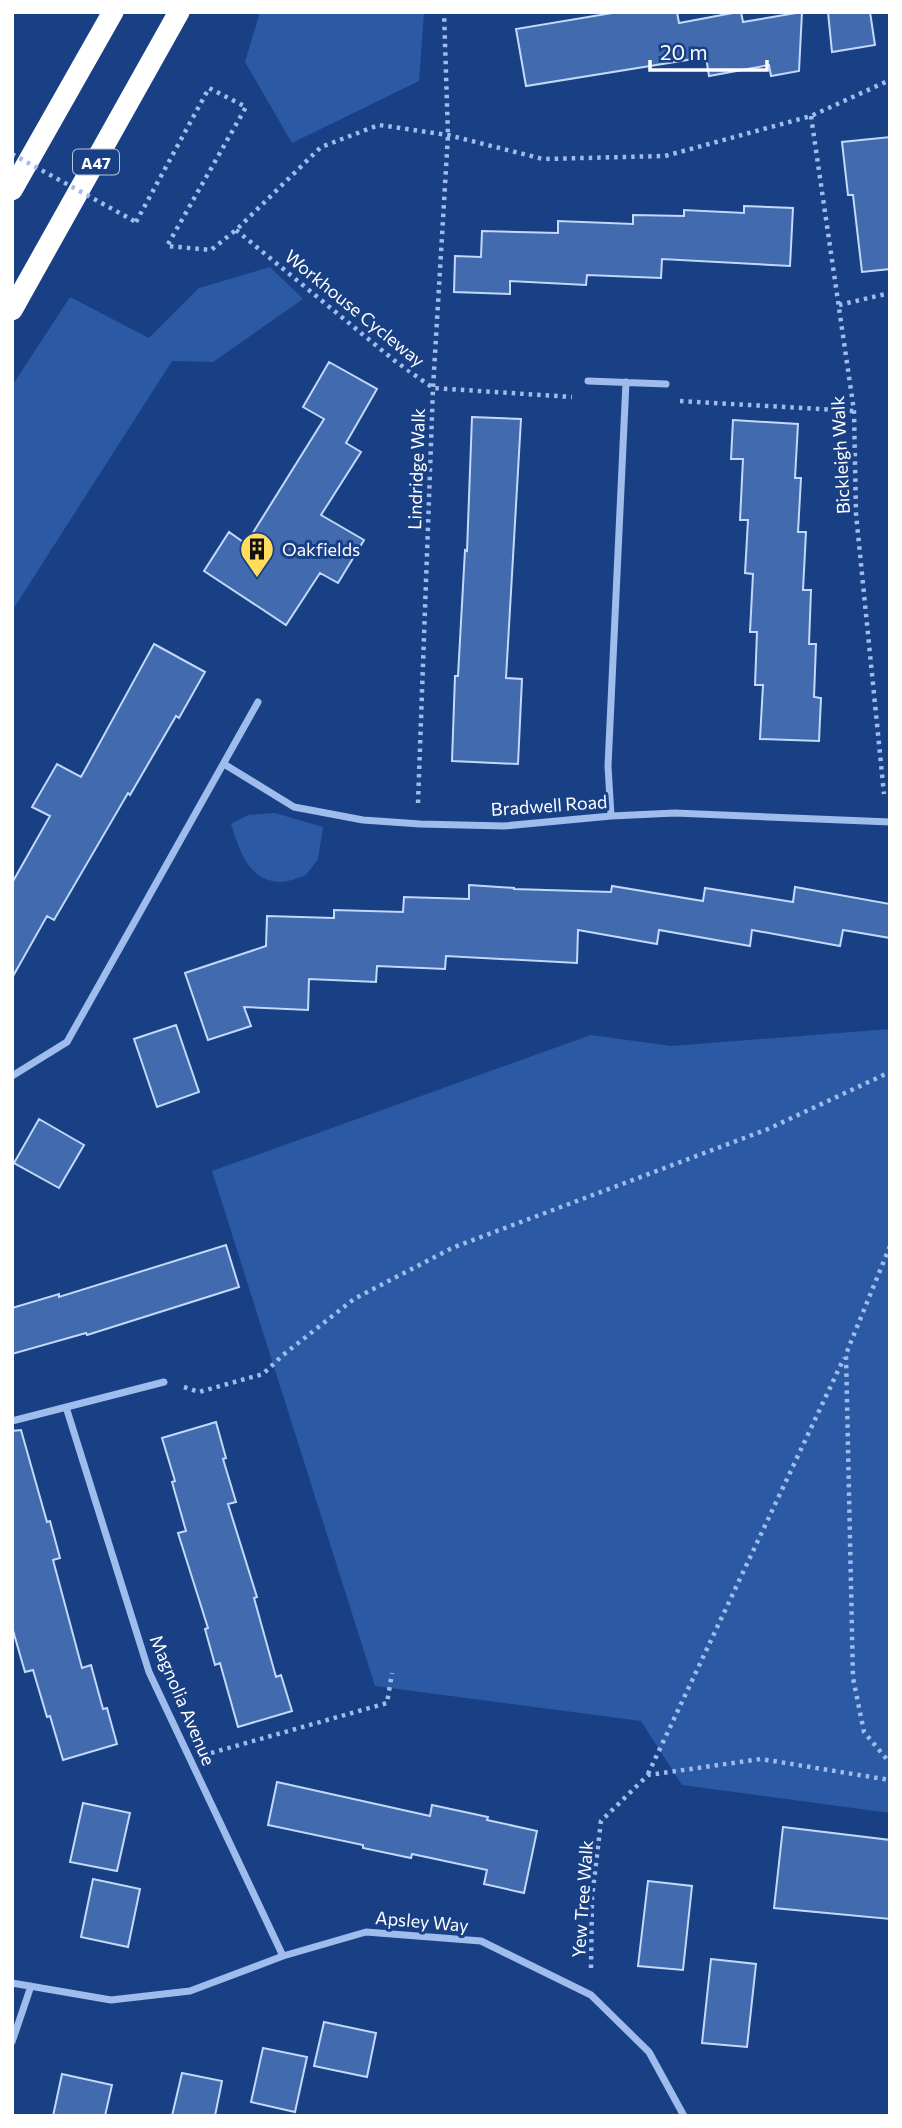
<svg xmlns="http://www.w3.org/2000/svg" width="902" height="2128" viewBox="0 0 902 2128" font-family="Commissioner,sans-serif">
	<style>
		.green { fill: #2c59a3 }
		.building { fill: #426aae; stroke: #c4d8f9; stroke-width: 2 }
		.lines { fill: none; stroke-linecap: round; stroke-linejoin: round }
		.path { stroke: #9fbcec; stroke-width: 4.5; stroke-dasharray: 3.5 5; stroke-linecap: butt }
		.street { stroke: #9fbcec; stroke-width: 7 }
		.highway { stroke: #fff; stroke-width: 21 }
		.path-bridge { stroke: #9fbcec; stroke-width: 4.5; stroke-dasharray: 3.5 5; stroke-linecap: butt }
		.labels { text-anchor: middle; dominant-baseline: central; stroke-width: 6; stroke-linejoin: round; paint-order: stroke }
		.shield { fill: #194085; stroke: #bac6da; stroke-width: 2 }
		.shield-label { font-size: 16px; font-weight: bold; fill: #fff }
		.street-label { font-size: 18px; fill: #fff; stroke: #194085 }
		.poi-label { font-size: 18px; fill: #fff; stroke: #194085; text-anchor: start }
	</style>
	<rect width="100%" height="100%" fill="#194085"/>
	<path class="green" d="M 260,12 L 424,12 L 419,81 L 292,143 L 245,62 Z
		M 270,267 L 303,299 L 213,362 L 172,361 L 12,611 L 12,386 L 70,297 L 149,338 L 199,288 Z
		M 275,813 L 323,827 L 318,859 L 306,875 C 298,878 288,882 280,882 C 248,881 239,849 231,824 L 248,815 Z
		M 890,1029 L 890,1813 L 682,1785 L 641,1721 L 375,1686 L 212,1171 L 591,1035 L 671,1046 Z"/>
	<path class="building" d="M 618,12 L 677,12 L 679,23 L 738,12 L 741,12 L 743,22 L 802,12 L 799,71 L 771,76 L 769,65 L 709,76 L 706,57 L 526,86 L 516,29 Z
		M 828,12 L 870,12 L 875,45 L 832,52 Z
		M 890,137 L 890,269 L 862,272 L 853,195 L 848,195 L 842,142 Z
		M 744,206 L 793,208 L 790,266 L 662,259 L 661,278 L 587,275 L 586,285 L 510,281 L 510,294 L 454,292 L 455,256 L 481,257 L 482,231 L 558,233 L 558,221 L 633,224 L 633,215 L 684,216 L 684,210 L 744,213 Z
		M 329,362 L 377,389 L 346,443 L 361,452 L 321,515 L 364,540 L 338,583 L 320,573 L 286,625 L 204,571 L 229,532 L 246,544 L 324,419 L 303,407 Z
		M 472,417 L 521,419 L 506,678 L 522,679 L 518,764 L 452,761 L 455,676 L 458,676 L 465,550 L 467,551 Z
		M 733,420 L 798,424 L 795,478 L 801,478 L 798,532 L 806,532 L 803,590 L 811,590 L 809,644 L 816,644 L 814,697 L 821,698 L 819,741 L 760,739 L 763,685 L 755,685 L 757,632 L 750,632 L 753,574 L 745,573 L 748,520 L 740,520 L 743,459 L 731,459 Z
		M 154,644 L 205,672 L 179,718 L 176,716 L 130,795 L 128,793 L 54,920 L 47,916 L 12,978 L 12,883 L 50,816 L 32,807 L 57,764 L 81,777 Z
		M 469,885 L 514,888 L 514,889 L 611,892 L 612,886 L 703,901 L 705,888 L 793,902 L 795,887 L 890,904 L 890,938 L 843,930 L 840,946 L 752,930 L 750,946 L 659,930 L 657,944 L 578,930 L 577,963 L 446,956 L 445,969 L 377,966 L 376,982 L 309,979 L 308,1010 L 244,1007 L 251,1026 L 208,1040 L 185,973 L 266,946 L 267,916 L 334,918 L 334,910 L 403,912 L 404,897 L 469,899 Z
		M 176,1025 L 199,1092 L 157,1107 L 134,1039 Z
		M 39,1119 L 84,1145 L 59,1188 L 14,1163 Z
		M 226,1245 L 239,1287 L 87,1335 L 86,1333 L 12,1354 L 12,1308 L 59,1294 L 59,1297 Z
		M 216,1422 L 226,1458 L 223,1459 L 236,1502 L 228,1504 L 257,1597 L 254,1598 L 276,1677 L 281,1675 L 292,1711 L 238,1727 L 220,1663 L 215,1665 L 205,1629 L 208,1628 L 178,1533 L 186,1531 L 172,1482 L 175,1481 L 162,1438 Z
		M 21,1430 L 47,1522 L 50,1521 L 60,1558 L 53,1560 L 82,1668 L 91,1665 L 103,1709 L 107,1708 L 117,1744 L 63,1760 L 50,1716 L 47,1717 L 33,1670 L 25,1672 L 12,1627 L 12,1431 Z
		M 277,1782 L 430,1816 L 432,1805 L 488,1817 L 487,1820 L 537,1831 L 524,1893 L 484,1884 L 487,1870 L 412,1854 L 411,1858 L 363,1848 L 363,1845 L 268,1825 Z
		M 83,1803 L 130,1813 L 117,1871 L 70,1862 Z
		M 783,1827 L 890,1840 L 890,1919 L 774,1908 Z
		M 93,1879 L 140,1889 L 128,1947 L 81,1937 Z
		M 648,1881 L 692,1886 L 683,1970 L 638,1966 Z
		M 711,1959 L 756,1964 L 747,2047 L 702,2043 Z
		M 324,2022 L 376,2033 L 367,2077 L 314,2066 Z
		M 263,2048 L 307,2057 L 295,2112 L 251,2102 Z
		M 182,2073 L 222,2081 L 215,2116 L 172,2116 Z
		M 62,2074 L 112,2085 L 105,2116 L 53,2116 Z"/>
	<g class="lines">
		<path class="path" d="M 811,116 L 854,411 L 856,514 L 884,794
			M 136,222 L 209,88 L 246,107 L 167,246 L 211,250 L 236,230 L 321,147 L 379,125 L 448,135 L 543,159 L 665,156 L 811,116 L 890,80
			M 236,230 L 395,361 L 433,388 L 572,397
			M 839,305 L 890,293
			M 680,401 L 854,411
			M 418,803 L 433,388 L 448,135 L 444,12
			M 890,1246 L 846,1354 L 853,1678 L 864,1732 L 890,1763
			M 184,1387 L 199,1392 L 263,1374 L 283,1355 L 354,1299 L 452,1248 L 768,1129 L 890,1072
			M 211,1753 L 387,1703 L 392,1673
			M 648,1774 L 844,1358
			M 591,1968 L 592,1898 L 601,1821 L 648,1775 L 761,1759 L 890,1780"/>
		<path class="street" d="M 588,381 L 666,384
			M 224,764 L 294,807 L 363,820 L 420,824 L 504,826 L 611,816 L 675,813 L 890,822
			M 611,816 L 608,766 L 626,382
			M 12,1076 L 67,1042 L 258,702
			M 66,1407 L 149,1672 L 283,1956
			M 12,1421 L 164,1382
			M 12,1983 L 111,2000 L 190,1991 L 283,1956 L 366,1932 L 481,1941 L 591,1995 L 649,2052 L 684,2116
			M 12,2042 L 31,1986"/>
		<path class="highway" d="M 12,190 L 113,12
			M 12,310 L 179,12"/>
		<path class="path-bridge" d="M 12,154 L 136,222"/>
	</g>
	<defs>
		<g id="building-pin" transform="scale(1.75)"><path d="M0 17L-7.5 6A9.5 9.5 0 1 1 7.5 6Z" fill="#ffdc5a" stroke="#194085"/><path d="M-4-6H4V6H1V3H-1V6H-4ZM-2.5-4.3h1.7v1.8h-1.7ZM.8-4.3h1.7v1.8H.8ZM-2.5-1h1.7V.8h-1.7ZM.8-1h1.7V.8H.8Z" fill="#111"/></g>
	</defs>
	<g fill-rule="evenodd">
		<use href="#building-pin" x="257" y="549"/>
	</g>
	<g class="labels">
		<rect class="shield" x="73" y="149.5" width="46" height="25" rx="5"/>
		<g class="shield-label">
			<text x="96" y="162">A47</text>
		</g>
		<g class="street-label">
			<text transform="translate(355 308) rotate(39)">Workhouse Cycleway</text>
			<text transform="translate(840 455) rotate(-93)">Bickleigh Walk</text>
			<text transform="translate(416 469) rotate(-88)">Lindridge Walk</text>
			<text transform="translate(549 805) rotate(-4)">Bradwell Road</text>
			<text transform="translate(183 1700) rotate(67)">Magnolia Avenue</text>
			<text transform="translate(582 1899) rotate(-86)">Yew Tree Walk</text>
			<text transform="translate(422 1921) rotate(5)">Apsley Way</text>
		</g>
		<g class="poi-label">
			<text x="282" y="549">Oakfields</text>
		</g>
	</g>
	<rect width="902" height="2128" fill="none" stroke="#ffffff" stroke-width="28"/>
	<path d="M650 60v10h117v-10" fill="none" stroke="#ffffff" stroke-width="3.5"/>
	<text x="660" y="60" font-size="21" fill="#ffffff" stroke="#194085" stroke-width="5" paint-order="stroke">20 m</text>
</svg>
